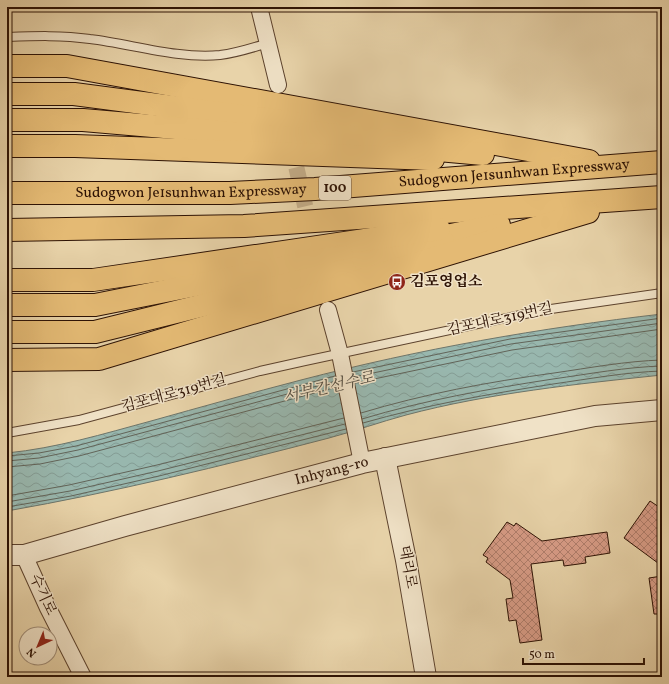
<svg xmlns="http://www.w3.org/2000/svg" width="669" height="684" viewBox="0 0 669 684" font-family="Vollkorn,'Noto Serif KR',serif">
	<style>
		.water { fill: url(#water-waves); stroke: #6d756a }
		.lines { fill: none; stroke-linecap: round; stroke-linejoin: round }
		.shore { stroke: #626459; stroke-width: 1 }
		.building { fill: url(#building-cross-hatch); stroke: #2d1204 }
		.minor-tunnel { stroke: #c3ac88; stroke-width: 16; stroke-dasharray: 16 8; stroke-linecap: butt }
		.service-casing { stroke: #5c422d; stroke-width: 10 }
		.minor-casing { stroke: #5c422d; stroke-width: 18 }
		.tertiary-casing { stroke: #5c422d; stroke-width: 22 }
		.motorway-casing { stroke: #2d1204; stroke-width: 24 }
		.service { stroke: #f0e2c7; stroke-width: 8 }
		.minor { stroke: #f0e2c7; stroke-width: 16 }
		.tertiary { stroke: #f0e2c7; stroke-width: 20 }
		.motorway { stroke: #e4ba74; stroke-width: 22 }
		.labels { text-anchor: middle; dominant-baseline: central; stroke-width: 3; stroke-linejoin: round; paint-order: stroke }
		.shield { fill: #f0e2c7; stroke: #68503e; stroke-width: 1 }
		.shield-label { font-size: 14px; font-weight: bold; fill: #2d1204 }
		.street-label { font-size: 15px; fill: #2d1204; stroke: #f0e2c7 }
		.poi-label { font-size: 15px; font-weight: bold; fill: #2d1204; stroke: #f0e2c7; text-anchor: start }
		.water-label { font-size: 16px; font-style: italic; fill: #524c40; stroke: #f0e2c7 }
	</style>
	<defs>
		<pattern id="water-waves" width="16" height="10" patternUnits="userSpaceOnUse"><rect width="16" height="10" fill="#98b7ae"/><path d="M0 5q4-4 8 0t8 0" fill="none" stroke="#839c94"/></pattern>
		<pattern id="building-cross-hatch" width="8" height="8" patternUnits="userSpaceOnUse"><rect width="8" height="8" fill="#d89c87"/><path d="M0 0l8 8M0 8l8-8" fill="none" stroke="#b07e6c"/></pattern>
	</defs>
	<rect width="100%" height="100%" fill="#e8d3a9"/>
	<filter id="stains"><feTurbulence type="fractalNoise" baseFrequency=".005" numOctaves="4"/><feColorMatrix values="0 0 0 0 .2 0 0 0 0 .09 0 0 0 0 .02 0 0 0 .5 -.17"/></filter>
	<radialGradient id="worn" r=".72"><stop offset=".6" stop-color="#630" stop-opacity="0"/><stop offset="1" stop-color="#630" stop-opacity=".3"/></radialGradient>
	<path class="water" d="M 662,314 L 662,375 C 577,384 489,393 406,415 C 380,422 355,431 329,438 C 222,466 115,492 7,511 L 7,453 C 57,448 103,434 151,421 C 201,407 251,393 301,380 C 420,349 540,328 662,314 Z"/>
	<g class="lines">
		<path class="shore" d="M 353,372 L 510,339 L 662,318
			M 354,377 L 511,344 L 662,323
			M 355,383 L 512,350 L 662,329
			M 361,413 C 424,394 488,382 554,373 C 589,368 626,361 662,360
			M 362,419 C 425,400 488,389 553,379 C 589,374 626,367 662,366
			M 363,423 C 426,405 489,394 553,384 C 589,379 626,372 662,371
			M 7,456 L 39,453 L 76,446 L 335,376
			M 7,461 L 39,458 L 78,450 L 336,381
			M 7,467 L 40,464 L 79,456 L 337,387
			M 7,496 L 69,485 L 157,465 L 344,418
			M 7,502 L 70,491 L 158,471 L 345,424
			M 7,507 L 71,496 L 159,476 L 346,429"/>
	</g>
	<path class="building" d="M 650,501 L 662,509 L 662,566 L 624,538 Z
		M 507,522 L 514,526 L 516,523 L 542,541 L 607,532 L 610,553 L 585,557 L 586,563 L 564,566 L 563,560 L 531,564 L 542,640 L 520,643 L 516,620 L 509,621 L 506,599 L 513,598 L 510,580 L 486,562 L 488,558 L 483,555 Z
		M 662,576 L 662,614 L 654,614 L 649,578 Z"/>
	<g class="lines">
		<path class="minor-tunnel" d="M 291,144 L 317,258"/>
		<g class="service-casing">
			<path id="service" d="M 7,37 C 35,36 62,35 90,39 C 132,44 177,59 220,55 C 237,53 252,48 268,43
				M 7,433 L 79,420 L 260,371 L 305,361 L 544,310 L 662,293"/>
		</g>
		<g class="minor-casing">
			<path id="minor" d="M 259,7 L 278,85
				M 328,310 L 340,354 L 362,463
				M 24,555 L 48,608 L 83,677"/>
		</g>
		<g class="tertiary-casing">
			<g id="tertiary">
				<path d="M 385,458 L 406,560 L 426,677"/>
				<path id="s1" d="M 7,555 L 24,555 L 125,526 L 362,463 L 595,416 L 662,410"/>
			</g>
		</g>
		<g class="motorway-casing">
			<g id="motorway">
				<path d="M 7,66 L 67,66 L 589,161"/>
				<path d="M 7,94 L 74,94 L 326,127"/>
				<path d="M 7,120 L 83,120 L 314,140"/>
				<path d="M 309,132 L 432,146"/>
				<path d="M 7,146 L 75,146 L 433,159"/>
				<path d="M 416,148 L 483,154"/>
				<path id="s2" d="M 7,193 L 230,193 L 315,189 L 662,162"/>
				<path d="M 7,230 L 244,226 L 662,197"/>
				<path d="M 427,240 L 499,225"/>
				<path d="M 328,267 L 443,241"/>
				<path d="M 7,280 L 93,280 L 439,229"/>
				<path d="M 7,305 L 95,305 L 342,256"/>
				<path d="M 7,332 L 95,332 L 345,270"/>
				<path d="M 7,360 L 99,359 L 588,212"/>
			</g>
		</g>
		<use href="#service" class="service"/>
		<use href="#minor" class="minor"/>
		<use href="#tertiary" class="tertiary"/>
		<use href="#motorway" class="motorway"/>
	</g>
	<defs>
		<g id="bus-disc" transform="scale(0.9)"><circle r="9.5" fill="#8f2418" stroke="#f0e2c7"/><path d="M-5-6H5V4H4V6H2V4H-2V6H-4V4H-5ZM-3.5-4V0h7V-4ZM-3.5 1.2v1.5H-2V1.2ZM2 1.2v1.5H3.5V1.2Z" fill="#fff"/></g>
	</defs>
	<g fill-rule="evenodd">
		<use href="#bus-disc" x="397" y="282"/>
	</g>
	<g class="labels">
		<rect class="shield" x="319" y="176" width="32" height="24" rx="3"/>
		<g class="shield-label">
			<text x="335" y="188">100</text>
		</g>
		<g class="street-label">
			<text stroke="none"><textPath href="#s2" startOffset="508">Sudogwon Je1sunhwan Expressway</textPath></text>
			<text stroke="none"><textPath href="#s2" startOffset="184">Sudogwon Je1sunhwan Expressway</textPath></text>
			<text transform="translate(500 320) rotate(-12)">김포대로319번길</text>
			<text transform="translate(174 394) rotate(-15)">김포대로319번길</text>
			<text stroke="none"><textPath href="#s1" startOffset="336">Inhyang-ro</textPath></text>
			<text transform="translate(407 567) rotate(80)">태리로</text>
			<text transform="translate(42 595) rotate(65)">수기로</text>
		</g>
		<g class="poi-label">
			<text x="410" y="282">김포영업소</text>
		</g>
		<g class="water-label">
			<text transform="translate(329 388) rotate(-13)">서부간선수로</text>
		</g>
	</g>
	<rect width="669" height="684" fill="none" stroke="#e8d3a9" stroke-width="24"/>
	<rect x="8" y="8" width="653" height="668" fill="none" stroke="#2d1204" stroke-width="2"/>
	<rect x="12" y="12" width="645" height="660" fill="none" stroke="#2d1204"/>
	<g transform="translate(38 646) rotate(224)"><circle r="19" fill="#f0e2c7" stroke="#a28f79"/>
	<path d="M0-3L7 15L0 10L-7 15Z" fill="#8f2418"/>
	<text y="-6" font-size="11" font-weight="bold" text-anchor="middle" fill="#2d1204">N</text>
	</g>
	<path d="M523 658v6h121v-6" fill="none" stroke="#2d1204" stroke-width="2"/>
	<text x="529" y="658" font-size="12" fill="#2d1204" stroke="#f0e2c7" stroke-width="3" paint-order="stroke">50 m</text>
	<rect width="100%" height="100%" filter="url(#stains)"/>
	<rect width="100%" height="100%" fill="url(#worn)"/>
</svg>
